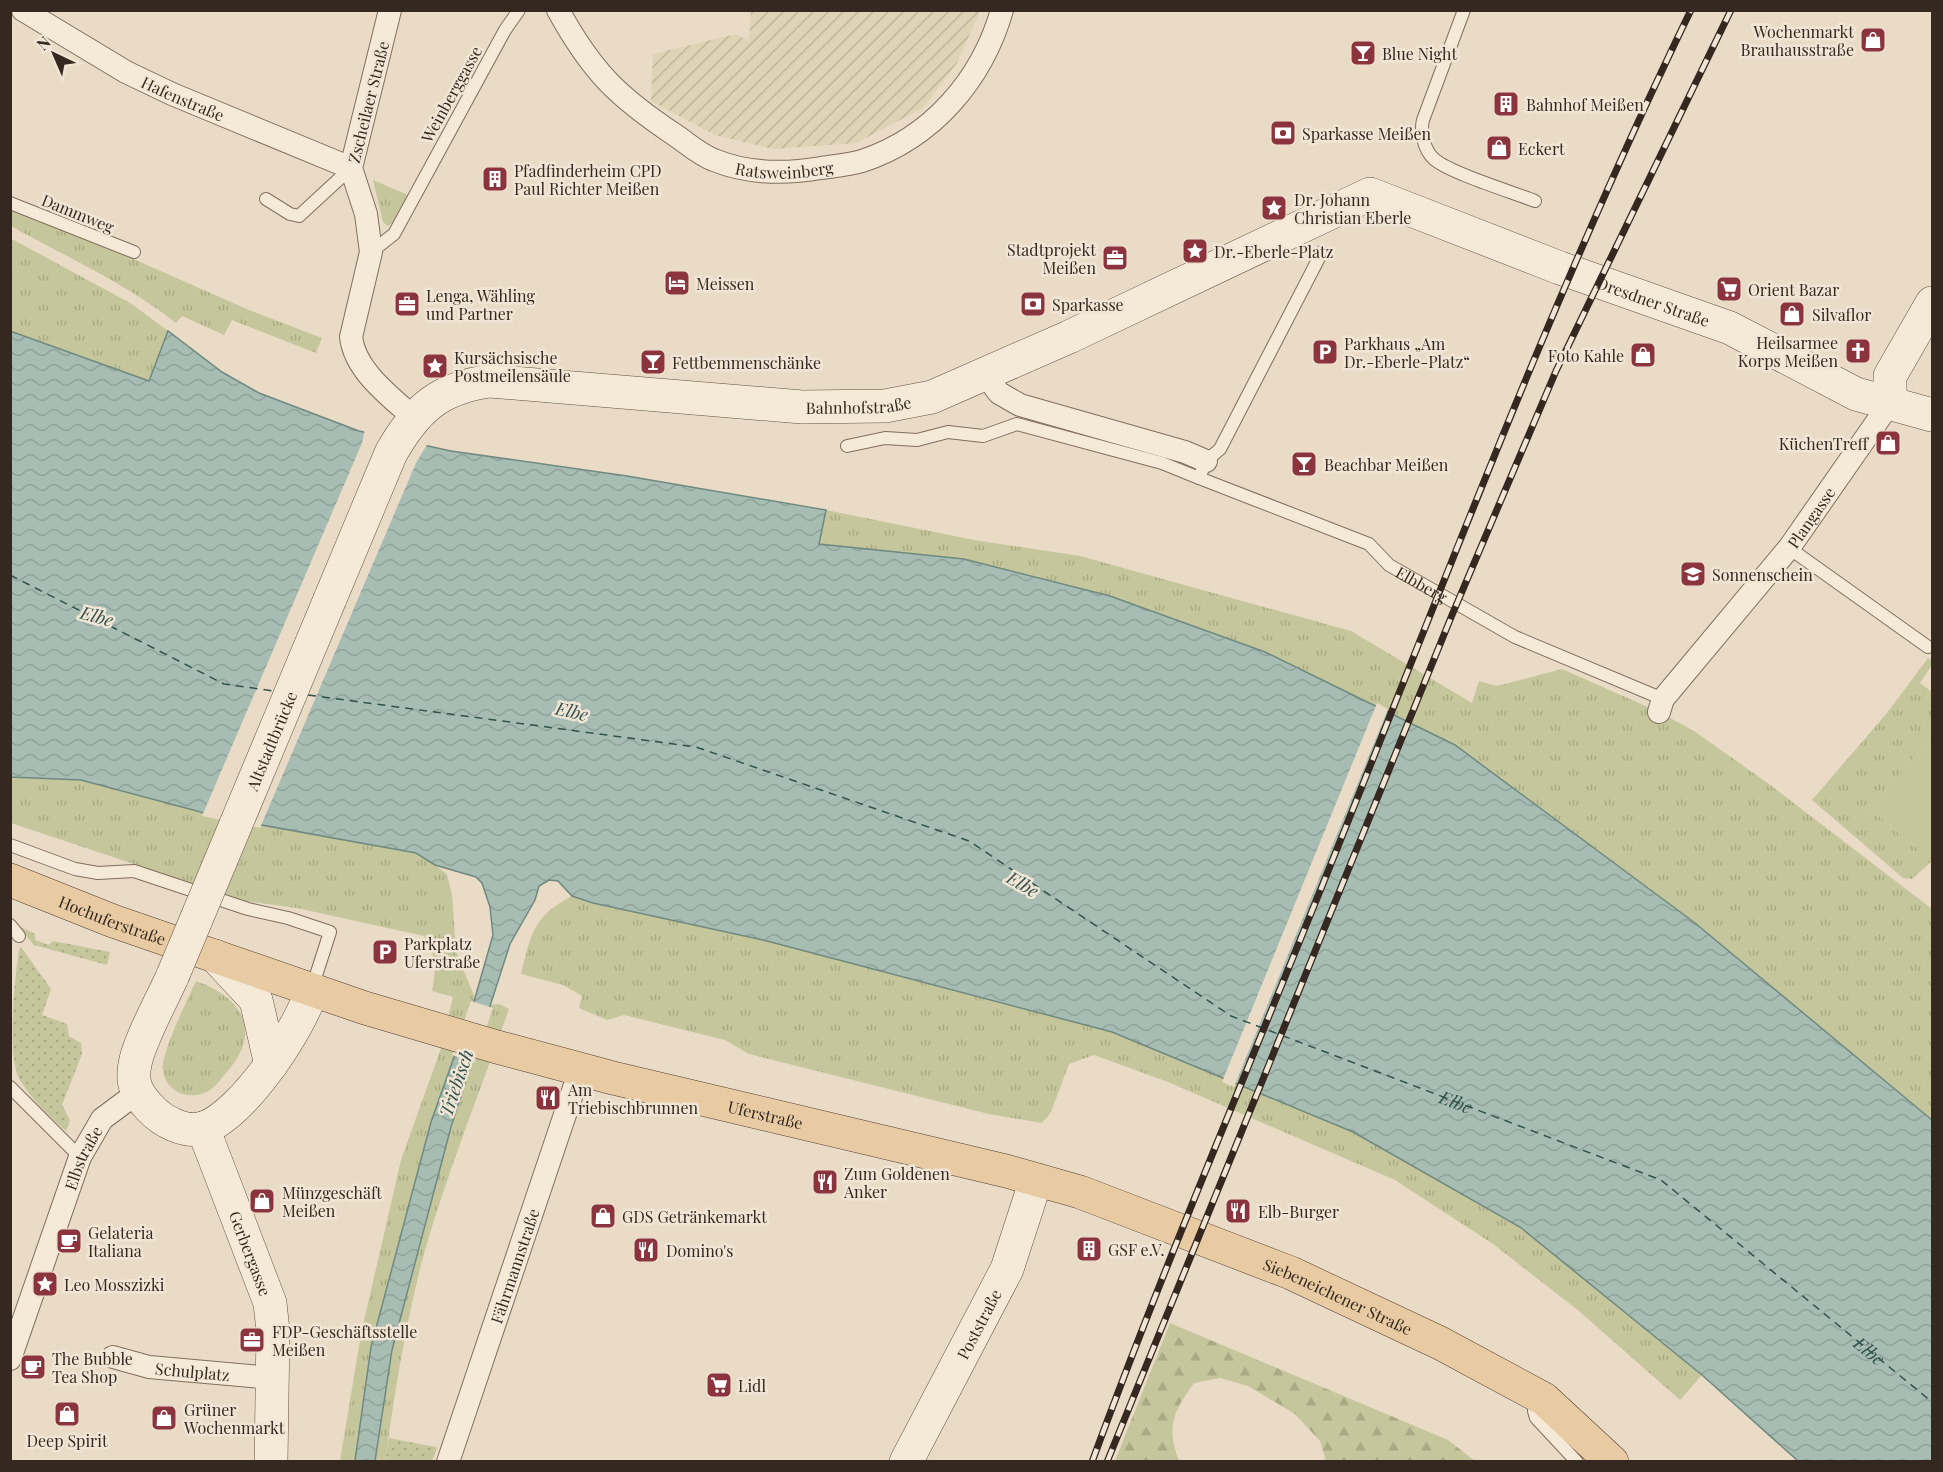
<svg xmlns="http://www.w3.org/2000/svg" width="1943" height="1472" viewBox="0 0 1943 1472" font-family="'Playfair Display',serif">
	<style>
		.farmland { fill: url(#farmland-furrows) }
		.grass { fill: url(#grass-tufts) }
		.forest { fill: url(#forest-firs) }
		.park { fill: url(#park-dots) }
		.pitch { fill: #c5c69b }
		.water { fill: url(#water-waves); stroke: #6f8a81; stroke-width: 1.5 }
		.pier { fill: #e9dbc6 }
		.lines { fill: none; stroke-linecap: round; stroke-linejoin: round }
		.ferry { stroke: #31524d; stroke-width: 1.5; stroke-dasharray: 8 6; stroke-linecap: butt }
		.lane-casing { stroke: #826e5e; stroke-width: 14 }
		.street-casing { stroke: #826e5e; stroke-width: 24 }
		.secondary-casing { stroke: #644f41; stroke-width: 34 }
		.primary-casing { stroke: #513d31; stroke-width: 34 }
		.lane { stroke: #f5ead8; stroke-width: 12 }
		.street { stroke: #f5ead8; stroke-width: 22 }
		.secondary { stroke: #f5ead8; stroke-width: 33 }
		.primary { stroke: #e8cba2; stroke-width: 33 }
		.rail-casing { stroke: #342820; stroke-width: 7 }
		.rail { stroke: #f1e6d5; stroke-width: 4.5; stroke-dasharray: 14; stroke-linecap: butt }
		.secondary-bridge-casing { stroke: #644f41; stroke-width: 34; stroke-linecap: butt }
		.secondary-bridge { stroke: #f5ead8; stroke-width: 33 }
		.labels { text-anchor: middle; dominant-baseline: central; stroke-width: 5; stroke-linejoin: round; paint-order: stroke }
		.poi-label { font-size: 16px; fill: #342820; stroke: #f1e6d5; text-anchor: start }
		.street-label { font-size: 16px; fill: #342820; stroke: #f1e6d5 }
		.water-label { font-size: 18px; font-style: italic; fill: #31524d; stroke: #f1e6d5 }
	</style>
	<defs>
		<pattern id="farmland-furrows" width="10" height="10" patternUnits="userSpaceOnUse" patternTransform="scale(1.5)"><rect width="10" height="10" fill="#ded3b4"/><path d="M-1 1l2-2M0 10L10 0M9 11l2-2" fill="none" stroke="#bfb59a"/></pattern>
		<pattern id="grass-tufts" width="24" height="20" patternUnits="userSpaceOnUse" patternTransform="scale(1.5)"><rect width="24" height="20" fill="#c5c69b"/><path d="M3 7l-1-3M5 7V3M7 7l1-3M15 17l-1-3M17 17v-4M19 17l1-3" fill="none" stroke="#aaaa85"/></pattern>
		<pattern id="forest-firs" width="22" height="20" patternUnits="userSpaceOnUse" patternTransform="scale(1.5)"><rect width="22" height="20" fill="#c5c69b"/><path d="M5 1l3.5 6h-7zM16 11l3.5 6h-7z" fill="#aaaa85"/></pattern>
		<pattern id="park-dots" width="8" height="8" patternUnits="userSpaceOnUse" patternTransform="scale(1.5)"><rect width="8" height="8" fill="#c5c69b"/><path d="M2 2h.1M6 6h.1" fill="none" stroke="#aaaa85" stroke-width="1.8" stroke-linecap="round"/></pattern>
		<pattern id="water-waves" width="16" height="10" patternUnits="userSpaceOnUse" patternTransform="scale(1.5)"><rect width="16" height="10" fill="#a7bdb4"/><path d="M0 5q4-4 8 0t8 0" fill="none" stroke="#90a29a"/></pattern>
	</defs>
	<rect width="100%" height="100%" fill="#e9dbc6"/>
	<path class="farmland" d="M 751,11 L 751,10 L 980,11 L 957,63 L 923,108 L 856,143 L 774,149 L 715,135 L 651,101 L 653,54 L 736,34 L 749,41 Z"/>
	<path class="grass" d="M 373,180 L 408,195 L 395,221 L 388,226 L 383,222 Z
		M 11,205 L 249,310 L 322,338 L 316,353 L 232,320 L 224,335 L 182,316 L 176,323 C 124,282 68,258 11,226 Z
		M 10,238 L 132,304 L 168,331 L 150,381 L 11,331 Z
		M 826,510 L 974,540 L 1080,556 L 1351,631 L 1472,703 L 1479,681 L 1497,686 L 1562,669 L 1659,712 L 1694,731 L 1769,784 L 1932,909 L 1932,1120 L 1695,923 L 1454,745 L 1265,652 L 1110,596 L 964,559 L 819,544 Z
		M 1928,658 L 1932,661 L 1932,665 L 1920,683 L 1932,692 L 1932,736 L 1871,809 L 1932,861 L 1912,879 L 1903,878 L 1812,800 L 1887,713 Z
		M 11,777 L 81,780 L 223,818 L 416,853 L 446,873 L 448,878 L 452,895 L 456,952 L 475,998 L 431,1122 L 355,1461 L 340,1461 L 361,1334 L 401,1160 L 440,1051 L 453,997 L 432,991 C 436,969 437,956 424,936 L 297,908 L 245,901 L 11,823 Z
		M 572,896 L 767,941 L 1112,1032 L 1353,1132 L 1520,1227 L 1702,1375 L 1680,1400 L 1579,1311 L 1493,1244 L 1395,1180 L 1168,1082 L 1094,1055 L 1069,1064 L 1051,1112 L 1042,1123 L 989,1114 L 749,1054 L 725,1040 L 624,1015 L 607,1020 L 579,1008 L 582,996 L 563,985 L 521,974 C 531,934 533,916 572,896 Z
		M 196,981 C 244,998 263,1033 225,1074 C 221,1079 215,1087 210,1090 C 192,1102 166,1093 163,1071 C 160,1054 188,999 196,981 Z
		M 499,1004 L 509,1009 C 481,1089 449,1168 425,1250 C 406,1319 395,1391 385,1461 L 375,1462 C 381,1424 384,1385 392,1348 C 417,1232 454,1118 490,1005 Z"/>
	<path class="forest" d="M 1170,1323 L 1448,1440 L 1475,1461 L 1326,1461 L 1320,1441 L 1295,1414 L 1248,1386 L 1220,1378 L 1194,1383 C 1173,1412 1166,1427 1179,1461 L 1115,1461 Z"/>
	<path class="park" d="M 17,925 L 35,934 L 35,940 L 49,945 L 53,941 L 110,952 L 107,965 L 34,945 Z
		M 21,947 L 51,989 L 42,1015 L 67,1024 L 69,1036 L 81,1043 L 82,1054 L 62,1105 L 70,1120 L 66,1131 C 50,1117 31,1099 20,1080 C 6,1058 15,977 19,950 Z
		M 389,1438 L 435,1447 L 437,1448 L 432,1461 L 385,1461 Z"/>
	<path class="pitch" d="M 1932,736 L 1932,861 L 1871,809 Z"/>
	<path class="water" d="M 10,331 L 149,381 L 168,331 L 222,372 L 259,393 L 359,431 L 451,451 L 627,476 L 826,510 L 819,544 L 964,559 L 1110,596 L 1265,652 L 1455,745 L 1695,923 L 1932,1120 L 1932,1461 L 1798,1461 L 1702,1375 L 1520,1227 L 1353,1132 L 1112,1032 L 767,941 L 593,903 L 572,896 L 558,881 L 549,880 L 539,886 L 535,900 L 510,944 L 451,1127 L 392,1350 L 375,1461 L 355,1461 L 371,1347 L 431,1122 L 475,998 L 493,935 L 490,907 L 482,883 L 476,877 L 435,865 L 416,853 L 223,818 L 81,780 L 11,777 Z"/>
	<path class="pier" d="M 365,429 L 428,443 L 416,463 L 260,828 L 202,816 L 362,443 Z
		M 1377,703 L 1388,709 L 1234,1087 L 1222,1082 Z
		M 471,1001 L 493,1008 L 475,1062 L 452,1055 Z"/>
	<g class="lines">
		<g class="ferry">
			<path d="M 10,575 L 224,684 L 274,691"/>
			<path id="s1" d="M 308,695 L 696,747 L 969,841 L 1231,1016 L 1661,1180 L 1932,1402"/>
		</g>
		<g class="lane-casing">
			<g id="lane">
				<path d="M 1464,10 L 1423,120 C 1420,132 1424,150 1434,159 C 1450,173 1512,192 1535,201"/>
				<path d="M 266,199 L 290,214 L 299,216 L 351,168"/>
				<path d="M 10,203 L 134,252"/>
				<path d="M 371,252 L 394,234 L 505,30 L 519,10"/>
				<path id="s2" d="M 1322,252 L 1220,449 L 1206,461 L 1199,478 L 1369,544 L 1389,565 L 1515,637 L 1663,699"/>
				<path d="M 847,446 L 885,438 L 917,440 L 948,432 L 983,436 L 1017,424 L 1162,463 L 1199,478"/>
				<path d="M 1789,548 L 1928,647"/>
				<path d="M 10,845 L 75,869 L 98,873 L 134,871 L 248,909 L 288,918 L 330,932 L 312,988"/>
				<path d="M 10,925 L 19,936"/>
				<path d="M 10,1087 L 80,1157"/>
				<path d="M 1544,1400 L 1534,1411 L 1536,1418 L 1577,1462"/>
			</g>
		</g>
		<g class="street-casing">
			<g id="street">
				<path id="s3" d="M 23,10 L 126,72 L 172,94 L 351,168"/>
				<path d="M 390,10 L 351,168 L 366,214 L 371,252 L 351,337 C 355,371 390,396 414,418"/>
				<path id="s4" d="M 558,10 C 592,72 618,97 675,135 C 687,143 700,155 714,160 C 748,174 786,174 821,168 C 834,166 849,165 862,161 C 932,138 982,80 1002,10"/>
				<path d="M 985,375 L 999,393 L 1020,405 L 1185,452 L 1206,461"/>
				<path id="s5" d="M 1659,712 L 1663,699 L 1789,548 L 1890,403"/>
				<path id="s6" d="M 113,1357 L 149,1367 L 272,1378"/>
				<path id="s7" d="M 10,1359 L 80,1157 L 102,1119 L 137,1093"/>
				<path id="s8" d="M 448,1462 L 580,1070"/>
			</g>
		</g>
		<g class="secondary-casing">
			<g id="secondary">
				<path d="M 1890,403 L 1890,376 L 1932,303"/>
				<path id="s9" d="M 330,599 L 391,453 C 416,409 439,388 490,381 L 802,407 L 885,406 L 932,397 L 1069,337 L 1370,194 L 1560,268 L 1730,328 L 1856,394 L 1932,415"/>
				<path d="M 215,956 L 256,1000 L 271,1065"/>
				<path d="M 173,975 C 163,998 139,1041 135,1064 C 131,1084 137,1094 150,1108 C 162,1121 185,1134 204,1128 C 243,1114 301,1028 312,989"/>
				<path id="s10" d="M 203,1128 L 270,1303 L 273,1331 L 271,1462"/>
				<path id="s11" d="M 906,1462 L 1007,1269 L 1036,1180"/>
			</g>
		</g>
		<g class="primary-casing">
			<g id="primary">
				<path id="s12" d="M 10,880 L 113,921 L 365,1008 L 497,1047 L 613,1078 L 1006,1171 L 1080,1192 L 1291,1273 L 1440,1343 L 1544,1399 L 1612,1462"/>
			</g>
		</g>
		<use href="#lane" class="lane"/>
		<use href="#street" class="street"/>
		<use href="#secondary" class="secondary"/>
		<use href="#primary" class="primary"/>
		<g class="rail-casing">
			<path id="rail" d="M 1092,1462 C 1171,1247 1262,1037 1347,824 C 1456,551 1562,275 1691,10
				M 1107,1462 L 1452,615 L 1556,371 L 1731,10"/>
		</g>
		<use href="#rail" class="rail"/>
		<g class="secondary-bridge-casing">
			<g id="secondary-bridge">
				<path id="s13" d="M 173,975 L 330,599"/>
			</g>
		</g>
		<use href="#secondary-bridge" class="secondary-bridge"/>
	</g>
	<defs>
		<g id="shop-square" transform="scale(1.35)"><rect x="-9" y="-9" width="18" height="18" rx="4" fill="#8b343d" stroke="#f1e6d5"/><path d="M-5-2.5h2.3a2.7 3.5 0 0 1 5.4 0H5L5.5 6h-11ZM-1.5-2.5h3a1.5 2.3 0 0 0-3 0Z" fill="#fff"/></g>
		<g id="bar-square" transform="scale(1.35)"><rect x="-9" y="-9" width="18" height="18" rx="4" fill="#8b343d" stroke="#f1e6d5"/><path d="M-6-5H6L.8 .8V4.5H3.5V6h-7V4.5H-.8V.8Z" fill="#fff"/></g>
		<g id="building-square" transform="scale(1.35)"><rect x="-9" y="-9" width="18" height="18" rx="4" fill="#8b343d" stroke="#f1e6d5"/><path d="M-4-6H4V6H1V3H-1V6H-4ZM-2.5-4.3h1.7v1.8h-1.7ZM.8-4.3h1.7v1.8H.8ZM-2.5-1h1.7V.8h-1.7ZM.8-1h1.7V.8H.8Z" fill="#fff"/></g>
		<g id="bank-square" transform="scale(1.35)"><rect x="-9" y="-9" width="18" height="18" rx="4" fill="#8b343d" stroke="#f1e6d5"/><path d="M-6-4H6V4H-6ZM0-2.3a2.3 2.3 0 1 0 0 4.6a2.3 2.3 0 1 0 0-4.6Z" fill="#fff"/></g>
		<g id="sight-square" transform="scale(1.35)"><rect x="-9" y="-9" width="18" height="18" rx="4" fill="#8b343d" stroke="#f1e6d5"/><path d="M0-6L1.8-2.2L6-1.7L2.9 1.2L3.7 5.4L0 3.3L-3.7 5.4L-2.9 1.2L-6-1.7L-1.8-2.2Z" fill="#fff"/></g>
		<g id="office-square" transform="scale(1.35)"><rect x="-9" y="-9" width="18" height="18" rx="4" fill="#8b343d" stroke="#f1e6d5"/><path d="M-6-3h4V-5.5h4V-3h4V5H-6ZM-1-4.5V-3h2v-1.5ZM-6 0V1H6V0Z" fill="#fff"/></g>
		<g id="hotel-square" transform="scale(1.35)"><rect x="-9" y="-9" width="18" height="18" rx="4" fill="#8b343d" stroke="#f1e6d5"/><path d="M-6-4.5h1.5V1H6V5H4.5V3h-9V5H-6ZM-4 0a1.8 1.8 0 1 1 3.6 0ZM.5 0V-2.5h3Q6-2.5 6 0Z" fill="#fff"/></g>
		<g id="supermarket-square" transform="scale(1.35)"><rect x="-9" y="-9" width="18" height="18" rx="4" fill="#8b343d" stroke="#f1e6d5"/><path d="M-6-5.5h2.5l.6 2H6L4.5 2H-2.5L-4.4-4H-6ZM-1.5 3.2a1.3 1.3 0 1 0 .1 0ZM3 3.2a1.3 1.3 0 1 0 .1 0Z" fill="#fff"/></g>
		<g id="church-square" transform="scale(1.35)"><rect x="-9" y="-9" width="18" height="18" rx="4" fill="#8b343d" stroke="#f1e6d5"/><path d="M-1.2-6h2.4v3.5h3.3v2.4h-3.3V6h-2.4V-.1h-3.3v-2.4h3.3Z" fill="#fff"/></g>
		<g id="parking-square" transform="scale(1.35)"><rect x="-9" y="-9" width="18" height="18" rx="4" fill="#8b343d" stroke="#f1e6d5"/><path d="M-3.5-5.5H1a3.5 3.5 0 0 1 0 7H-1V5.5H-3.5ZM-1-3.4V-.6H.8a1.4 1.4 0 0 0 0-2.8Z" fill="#fff"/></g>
		<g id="school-square" transform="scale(1.35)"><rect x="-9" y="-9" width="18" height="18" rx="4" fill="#8b343d" stroke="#f1e6d5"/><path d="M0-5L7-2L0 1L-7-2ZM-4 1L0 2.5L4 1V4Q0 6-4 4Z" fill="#fff"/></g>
		<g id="restaurant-square" transform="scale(1.35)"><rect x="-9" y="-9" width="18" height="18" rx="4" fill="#8b343d" stroke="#f1e6d5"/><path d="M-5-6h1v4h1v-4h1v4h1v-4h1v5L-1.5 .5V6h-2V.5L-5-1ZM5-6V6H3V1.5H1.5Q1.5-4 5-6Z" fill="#fff"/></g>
		<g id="cafe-square" transform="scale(1.35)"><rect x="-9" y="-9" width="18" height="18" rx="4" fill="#8b343d" stroke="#f1e6d5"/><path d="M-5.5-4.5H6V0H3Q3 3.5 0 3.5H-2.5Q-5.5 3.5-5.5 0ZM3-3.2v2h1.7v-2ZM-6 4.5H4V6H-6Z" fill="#fff"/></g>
	</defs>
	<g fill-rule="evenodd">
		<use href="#shop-square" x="1873" y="40"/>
		<use href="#bar-square" x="1363" y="53"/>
		<use href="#building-square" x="1506" y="104"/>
		<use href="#bank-square" x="1283" y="133"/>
		<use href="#shop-square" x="1499" y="148"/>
		<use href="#building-square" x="495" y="179"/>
		<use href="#sight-square" x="1274" y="208"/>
		<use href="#sight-square" x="1195" y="251"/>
		<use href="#office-square" x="1115" y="258"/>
		<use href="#hotel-square" x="677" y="283"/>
		<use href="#supermarket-square" x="1729" y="289"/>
		<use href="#office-square" x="407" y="304"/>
		<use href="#bank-square" x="1033" y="304"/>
		<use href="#shop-square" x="1792" y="314"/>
		<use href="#church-square" x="1858" y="351"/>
		<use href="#parking-square" x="1325" y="352"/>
		<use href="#shop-square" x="1643" y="355"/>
		<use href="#bar-square" x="653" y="362"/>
		<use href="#sight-square" x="435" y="366"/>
		<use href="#shop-square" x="1888" y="443"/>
		<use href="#bar-square" x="1304" y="464"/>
		<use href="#school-square" x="1693" y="574"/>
		<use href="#parking-square" x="385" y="952"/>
		<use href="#restaurant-square" x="548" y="1098"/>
		<use href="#restaurant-square" x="825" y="1182"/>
		<use href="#shop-square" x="262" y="1201"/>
		<use href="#restaurant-square" x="1238" y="1211"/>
		<use href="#shop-square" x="603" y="1216"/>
		<use href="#cafe-square" x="69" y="1241"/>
		<use href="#building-square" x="1089" y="1249"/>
		<use href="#restaurant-square" x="646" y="1250"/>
		<use href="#sight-square" x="45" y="1284"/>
		<use href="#office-square" x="252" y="1340"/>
		<use href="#cafe-square" x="33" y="1367"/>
		<use href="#supermarket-square" x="719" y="1385"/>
		<use href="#shop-square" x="67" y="1414"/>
		<use href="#shop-square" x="164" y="1418"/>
	</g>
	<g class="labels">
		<g class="poi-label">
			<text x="1854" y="31" text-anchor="end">Wochenmarkt<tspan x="1854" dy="18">Brauhausstraße</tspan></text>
			<text x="1382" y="53">Blue Night</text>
			<text x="1526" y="104">Bahnhof Meißen</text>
			<text x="1302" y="133">Sparkasse Meißen</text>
			<text x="1518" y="148">Eckert</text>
			<text x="514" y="170">Pfadfinderheim CPD<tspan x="514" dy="18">Paul Richter Meißen</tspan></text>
			<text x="1294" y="199">Dr. Johann<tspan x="1294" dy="18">Christian Eberle</tspan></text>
			<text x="1096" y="249" text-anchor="end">Stadtprojekt<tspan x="1096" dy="18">Meißen</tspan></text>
			<text x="1214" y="251">Dr.-Eberle-Platz</text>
			<text x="696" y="283">Meissen</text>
			<text x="1748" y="289">Orient Bazar</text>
			<text x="426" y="295">Lenga, Wähling<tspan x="426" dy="18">und Partner</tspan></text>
			<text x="1052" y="304">Sparkasse</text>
			<text x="1812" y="314">Silvaflor</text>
			<text x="1838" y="342" text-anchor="end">Heilsarmee<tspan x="1838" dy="18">Korps Meißen</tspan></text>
			<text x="1344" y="343">Parkhaus „Am<tspan x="1344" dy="18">Dr.-Eberle-Platz“</tspan></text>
			<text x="1624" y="355" text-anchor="end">Foto Kahle</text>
			<text x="454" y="357">Kursächsische<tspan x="454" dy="18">Postmeilensäule</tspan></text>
			<text x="672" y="362">Fettbemmenschänke</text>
			<text x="1868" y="443" text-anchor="end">KüchenTreff</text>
			<text x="1324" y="464">Beachbar Meißen</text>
			<text x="1712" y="574">Sonnenschein</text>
			<text x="404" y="943">Parkplatz<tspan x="404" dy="18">Uferstraße</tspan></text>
			<text x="568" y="1089">Am<tspan x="568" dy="18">Triebischbrunnen</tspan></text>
			<text x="844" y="1173">Zum Goldenen<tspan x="844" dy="18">Anker</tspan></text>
			<text x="282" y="1192">Münzgeschäft<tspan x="282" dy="18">Meißen</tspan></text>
			<text x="1258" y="1211">Elb-Burger</text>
			<text x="622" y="1216">GDS Getränkemarkt</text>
			<text x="88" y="1232">Gelateria<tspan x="88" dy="18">Italiana</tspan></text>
			<text x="1108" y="1249">GSF e.V.</text>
			<text x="666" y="1250">Domino's</text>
			<text x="64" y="1284">Leo Mosszizki</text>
			<text x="272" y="1331">FDP-Geschäftsstelle<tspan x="272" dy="18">Meißen</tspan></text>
			<text x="52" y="1358">The Bubble<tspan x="52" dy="18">Tea Shop</tspan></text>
			<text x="738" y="1385">Lidl</text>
			<text x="184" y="1409">Grüner<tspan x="184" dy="18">Wochenmarkt</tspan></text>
			<text x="67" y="1440" text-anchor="middle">Deep Spirit</text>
		</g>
		<g class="street-label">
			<text transform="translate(451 94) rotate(-61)">Weinberggasse</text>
			<text stroke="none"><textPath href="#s3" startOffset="183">Hafenstraße</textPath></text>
			<text transform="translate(368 102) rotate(-76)">Zscheilaer Straße</text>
			<text stroke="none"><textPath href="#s4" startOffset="292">Ratsweinberg</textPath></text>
			<text transform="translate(78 213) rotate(22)">Dammweg</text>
			<text stroke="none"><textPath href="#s9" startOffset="1516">Dresdner Straße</textPath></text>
			<text stroke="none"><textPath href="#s9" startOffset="656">Bahnhofstraße</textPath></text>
			<text stroke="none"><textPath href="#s5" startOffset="248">Plangasse</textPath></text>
			<text stroke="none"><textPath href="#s2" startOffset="508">Elbberg</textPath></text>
			<text stroke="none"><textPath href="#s13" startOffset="254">Altstadtbrücke</textPath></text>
			<text stroke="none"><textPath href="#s12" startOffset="110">Hochuferstraße</textPath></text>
			<text stroke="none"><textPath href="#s12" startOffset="792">Uferstraße</textPath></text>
			<text stroke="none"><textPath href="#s7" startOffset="214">Elbstraße</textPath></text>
			<text stroke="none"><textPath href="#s10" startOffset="134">Gerbergasse</textPath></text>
			<text stroke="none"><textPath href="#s8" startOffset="207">Fährmannstraße</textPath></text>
			<text stroke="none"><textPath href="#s12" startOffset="1394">Siebeneichener Straße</textPath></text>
			<text stroke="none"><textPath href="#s11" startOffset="156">Poststraße</textPath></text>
			<text stroke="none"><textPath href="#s6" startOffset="81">Schulplatz</textPath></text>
		</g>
		<g class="water-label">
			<text transform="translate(97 616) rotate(16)">Elbe</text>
			<text transform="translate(572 711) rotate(13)">Elbe</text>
			<text transform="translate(1023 884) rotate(30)">Elbe</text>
			<text transform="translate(456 1083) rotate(-71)">Triebisch</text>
			<text stroke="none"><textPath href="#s1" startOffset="1236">Elbe</textPath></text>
			<text stroke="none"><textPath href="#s1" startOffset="1725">Elbe</textPath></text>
		</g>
	</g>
	<rect width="1943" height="1472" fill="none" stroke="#342820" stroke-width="24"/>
	<g transform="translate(54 54) rotate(316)" stroke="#f1e6d5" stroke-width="4.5" paint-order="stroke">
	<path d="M0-4.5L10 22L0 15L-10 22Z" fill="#342820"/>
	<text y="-9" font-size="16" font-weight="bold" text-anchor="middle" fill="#342820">N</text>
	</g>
</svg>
